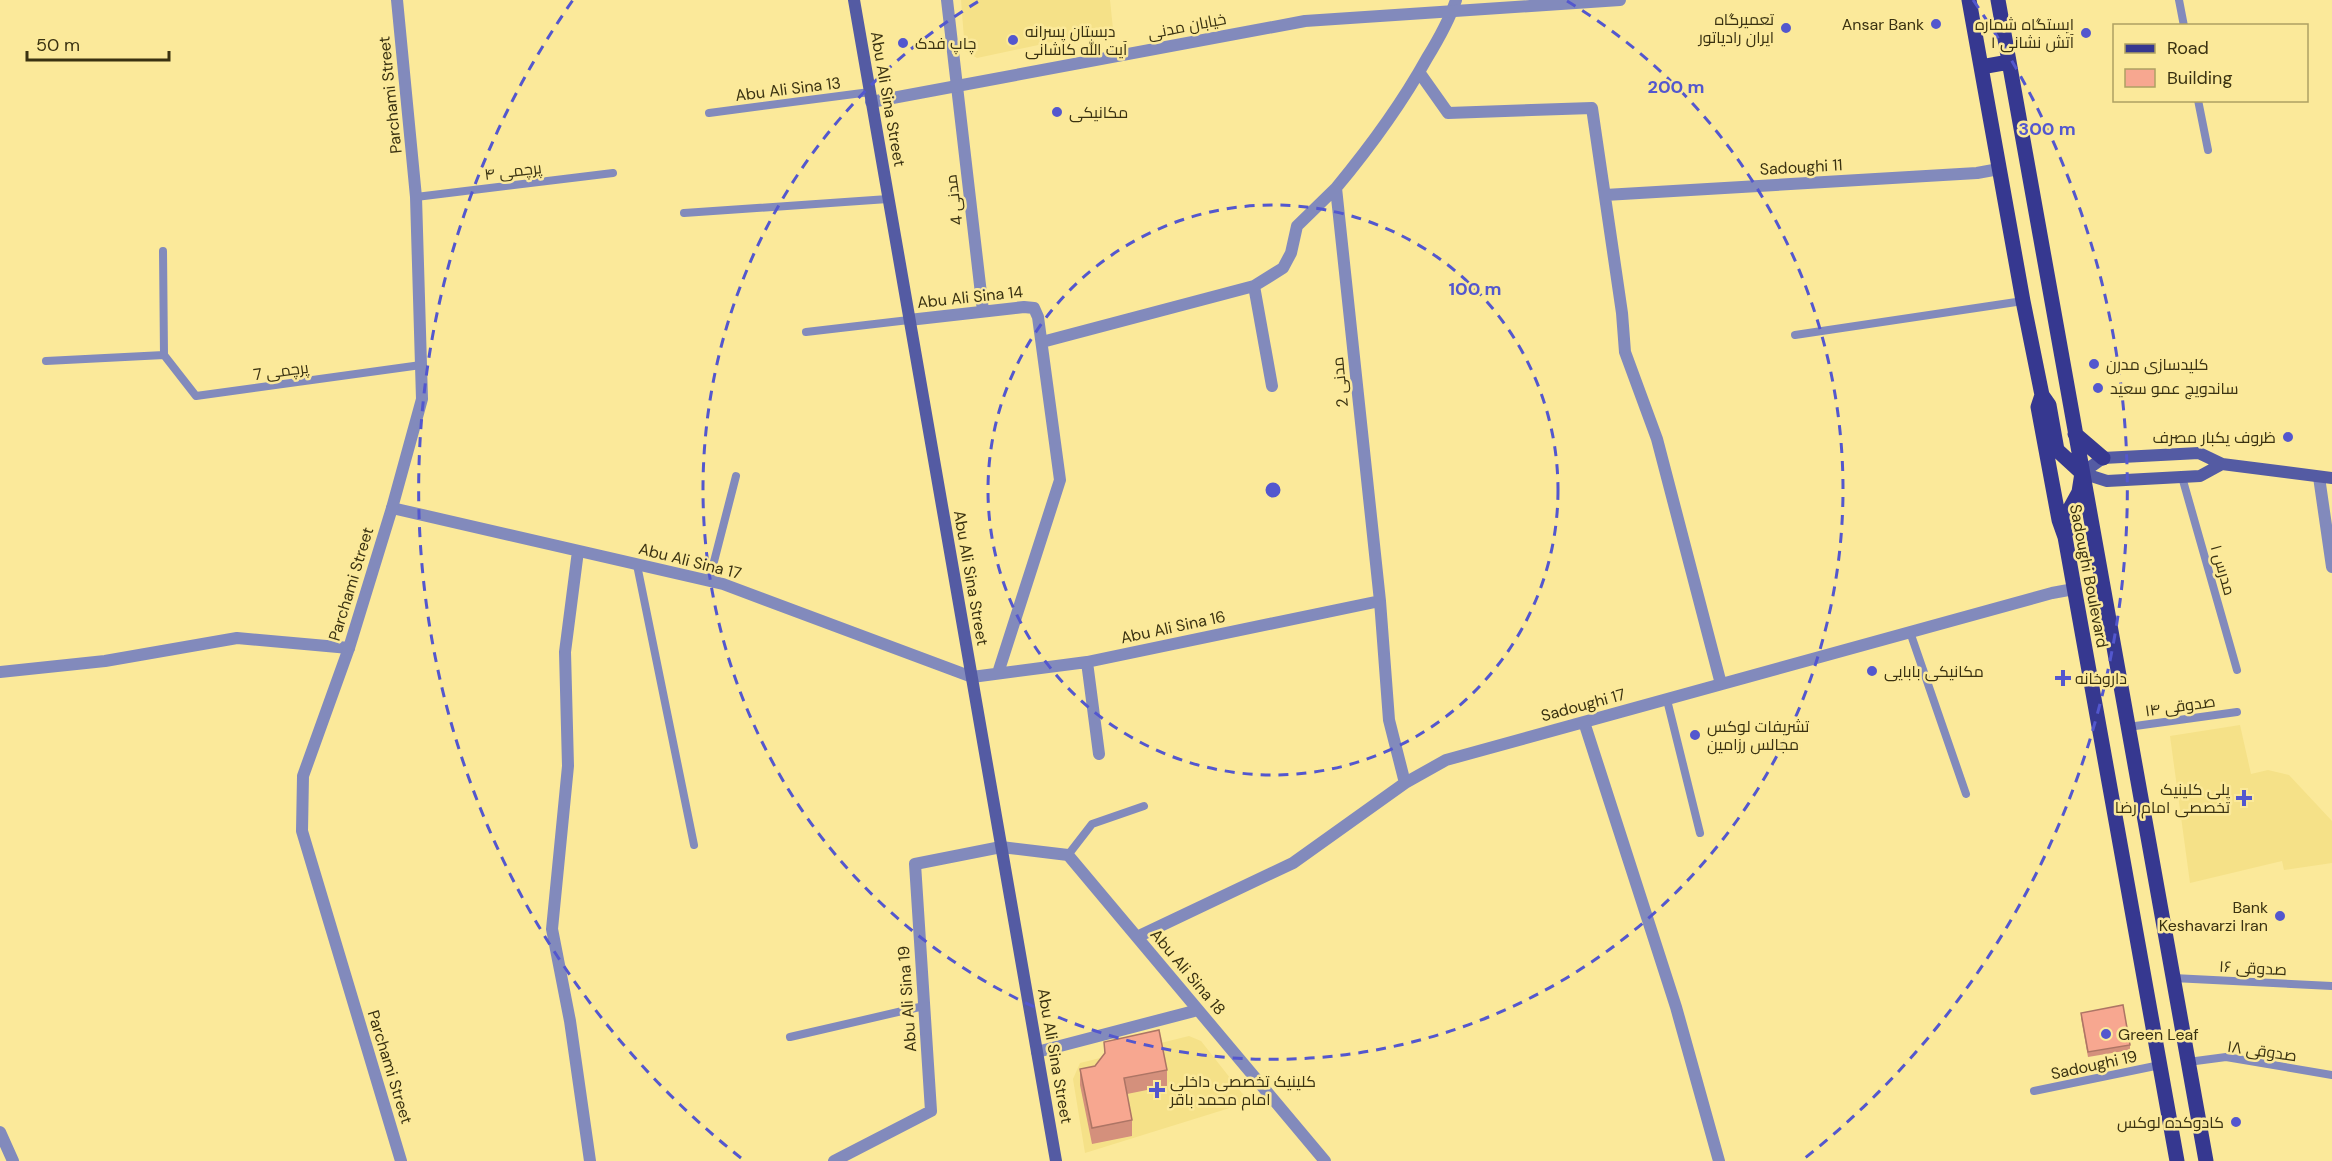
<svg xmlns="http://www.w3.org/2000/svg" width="2332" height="1161" viewBox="0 0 2332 1161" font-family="'DM Sans',Cairo,sans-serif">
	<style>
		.built { fill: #f5e188 }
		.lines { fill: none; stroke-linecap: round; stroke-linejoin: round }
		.service { stroke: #828abc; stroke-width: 8 }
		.minor { stroke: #828abc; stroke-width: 12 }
		.tertiary { stroke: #828abc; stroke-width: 12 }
		.secondary { stroke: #545ba3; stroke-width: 12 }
		.primary { stroke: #363890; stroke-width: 15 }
		.wall { fill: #d4907c }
		.building { fill: #f7a790; stroke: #ad7565; stroke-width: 1.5 }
		.ring { fill: none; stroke: #5357ce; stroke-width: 3; stroke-dasharray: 10 8 }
		.poi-dot { fill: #5357ce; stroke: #fbe99a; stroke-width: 2 }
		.labels { text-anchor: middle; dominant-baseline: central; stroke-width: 5; stroke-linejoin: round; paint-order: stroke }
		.poi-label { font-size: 16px; fill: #3a3211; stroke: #fbe99a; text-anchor: start }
		.street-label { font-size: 16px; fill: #3a3211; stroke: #fbe99a }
		.centre { fill: #5357ce; stroke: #fbe99a; stroke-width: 3 }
		.ring-label { font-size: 18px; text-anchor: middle; font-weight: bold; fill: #5357ce; stroke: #fbe99a; stroke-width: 5; stroke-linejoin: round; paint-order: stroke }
	</style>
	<rect width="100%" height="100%" fill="#fbe99a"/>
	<path class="built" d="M 961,0 L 1110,0 L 1113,29 L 977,58 L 965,51 Z
		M 2240,725 L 2251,774 L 2268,770 L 2289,775 L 2332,821 L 2332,863 L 2284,870 L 2282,861 L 2190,883 L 2170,736 Z
		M 1189,1036 L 1201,1041 L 1249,1102 L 1085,1153 L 1073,1079 L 1080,1063 Z"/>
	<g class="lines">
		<path class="service" d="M 2179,0 L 2184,26
			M 2198,100 L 2208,150
			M 709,113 L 870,92
			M 416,197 L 613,173
			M 684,213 L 888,199
			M 163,251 L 164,355
			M 806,332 L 909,320
			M 1795,335 L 2023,301
			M 164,355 L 196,396 L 421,365
			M 46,361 L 164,355
			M 2182,477 L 2237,670
			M 637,565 L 694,845
			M 709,581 L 736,476
			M 1910,632 L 1966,794
			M 1667,700 L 1700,833
			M 2128,727 L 2237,712
			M 1068,855 L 1092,824 L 1144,806
			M 2173,978 L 2332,986
			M 790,1037 L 924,1006
			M 2188,1062 L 2226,1057 L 2332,1075
			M 2034,1091 L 2160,1065"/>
		<path class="minor" d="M 947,0 L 983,311
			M 1419,72 L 1448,113 L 1592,108 L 1622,313 L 1625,352 L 1657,439 L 1721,684
			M 1605,195 L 1977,173 L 1999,169
			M 1254,286 L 1272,386
			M 909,320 L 1024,307 L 1034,308 L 1038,317 L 1060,480 L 998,673
			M 1042,342 L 1254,286 L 1283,268 L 1291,253 L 1297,226 L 1336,188
			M 2319,477 L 2332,567
			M 392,508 L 723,584 L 972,677 L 1087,662 L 1380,601
			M 578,551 L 565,652 L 568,766 L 552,929 L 570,1021 L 590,1161
			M 1087,662 L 1099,754
			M 0,672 L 105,661 L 237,638 L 349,648
			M 1584,722 L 1676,1007 L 1719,1161
			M 1405,783 L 1389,720 L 1380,601 L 1336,188 C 1370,147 1401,105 1427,58 C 1438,40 1449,21 1456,0
			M 1137,937 L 1293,863 L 1405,783 L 1446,760 L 2052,593 L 2074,589
			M 1037,1052 L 1198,1010
			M 834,1161 L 931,1111 L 915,864 L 1001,847 L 1068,855 L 1325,1161"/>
		<path class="tertiary" d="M 397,0 L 416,197 L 422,399 L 392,508 L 349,648 L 303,776 L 302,831 L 401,1161
			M 871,102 L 1305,21 L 1620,0
			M 0,1132 L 13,1161"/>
		<path class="secondary" d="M 854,0 L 1056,1161
			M 2082,473 L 2103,458 L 2199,453 L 2222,464 L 2332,478
			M 2082,473 L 2107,481 L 2200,476 L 2222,464"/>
		<path class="primary" d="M 1969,0 L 2023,301 L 2042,395 L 2038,407 L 2059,520 L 2065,537 L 2177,1161
			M 1998,0 L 2206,1161
			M 1981,67 L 2009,62
			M 2042,395 L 2049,405 L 2057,450 L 2082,473 L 2079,492 L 2068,512 L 2069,519 L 2067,531
			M 2075,434 L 2103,458"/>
	</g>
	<path class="wall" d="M 2081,1013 L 2130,1045 L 2130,1050 L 2088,1057 L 2081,1018 Z
		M 1104,1042 L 1167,1070 L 1167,1086 L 1127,1094 L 1132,1120 L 1132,1136 L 1092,1144 L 1080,1085 L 1080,1069 L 1095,1066 L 1104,1054 Z"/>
	<path class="building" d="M 2123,1005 L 2130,1045 L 2088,1052 L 2081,1013 Z
		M 1159,1030 L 1167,1070 L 1124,1078 L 1132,1120 L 1092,1128 L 1080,1069 L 1095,1066 L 1105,1053 L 1104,1042 Z"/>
	<g class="ring">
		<circle cx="1273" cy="490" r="285"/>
		<path d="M1567 1A570 570 0 1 1 979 1"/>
		<path d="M741 1158A854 854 0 0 1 573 0M1973 0A854 854 0 0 1 1805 1158"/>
	</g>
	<g class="poi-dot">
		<circle cx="1936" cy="24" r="6"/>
		<circle cx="1786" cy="28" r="6"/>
		<circle cx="2086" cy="33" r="6"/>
		<circle cx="1013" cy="40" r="6"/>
		<circle cx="903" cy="43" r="6"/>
		<circle cx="1057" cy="112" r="6"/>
		<circle cx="2094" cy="364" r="6"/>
		<circle cx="2098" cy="388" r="6"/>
		<circle cx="2288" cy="437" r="6"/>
		<circle cx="1872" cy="671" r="6"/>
		<path d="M2060 669h6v6h6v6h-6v6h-6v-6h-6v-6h6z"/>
		<circle cx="1695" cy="735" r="6"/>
		<path d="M2241 789h6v6h6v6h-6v6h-6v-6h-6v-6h6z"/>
		<circle cx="2280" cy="916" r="6"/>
		<circle cx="2106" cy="1034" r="6"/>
		<path d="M1154 1081h6v6h6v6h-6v6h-6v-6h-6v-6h6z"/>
		<circle cx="2236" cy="1122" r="6"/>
	</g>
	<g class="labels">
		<g class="poi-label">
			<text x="1774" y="19" text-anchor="end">تعمیرگاه<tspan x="1774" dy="18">ایران رادیاتور</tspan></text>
			<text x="1924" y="24" text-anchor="end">Ansar Bank</text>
			<text x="2074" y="24" text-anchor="end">ایستگاه شماره<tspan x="2074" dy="18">۱ آتش نشانی</tspan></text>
			<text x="1025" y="31">دبستان پسرانه<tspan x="1025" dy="18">آیت الله کاشانی</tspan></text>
			<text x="915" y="43">چاپ فدک</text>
			<text x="1069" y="112">مکانیکی</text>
			<text x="2106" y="364">کلیدسازی مدرن</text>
			<text x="2110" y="388">ساندویچ عمو سعید</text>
			<text x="2276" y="437" text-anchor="end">ظروف یکبار مصرف</text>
			<text x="1884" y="671">مکانیکی بابایی</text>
			<text x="2075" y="678">داروخانه</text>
			<text x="1707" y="726">تشریفات لوکس<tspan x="1707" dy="18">مجالس رزامین</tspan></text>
			<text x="2230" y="789" text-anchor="end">پلی کلینیک<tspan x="2230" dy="18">تخصصی امام رضا</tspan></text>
			<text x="2268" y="907" text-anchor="end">Bank<tspan x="2268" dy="18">Keshavarzi Iran</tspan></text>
			<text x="2118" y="1034">Green Leaf</text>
			<text x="1170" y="1081">کلینیک تخصصی داخلی<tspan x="1170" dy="18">امام محمد باقر</tspan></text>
			<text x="2224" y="1122" text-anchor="end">کادوکده لوکس</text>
		</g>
		<g class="street-label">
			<text transform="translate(1187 26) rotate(-11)">خیابان مدنی</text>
			<text transform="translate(788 89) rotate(-7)">Abu Ali Sina 13</text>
			<text transform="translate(390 95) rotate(-96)">Parchami Street</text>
			<text transform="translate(888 99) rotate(80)">Abu Ali Sina Street</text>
			<text transform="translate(1801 167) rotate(-3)">Sadoughi 11</text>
			<text transform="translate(513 171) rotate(-7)">پرچمی ۴</text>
			<text transform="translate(954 200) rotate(-97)">مدنی 4</text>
			<text transform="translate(970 297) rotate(-6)">Abu Ali Sina 14</text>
			<text transform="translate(281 371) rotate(-8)">پرچمی 7</text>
			<text transform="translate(1340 382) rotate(-96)">مدنی 2</text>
			<text transform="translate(690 561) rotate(14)">Abu Ali Sina 17</text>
			<text transform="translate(2223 570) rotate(74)">مدرس ۱</text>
			<text transform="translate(2089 576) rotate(79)">Sadoughi Boulevard</text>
			<text transform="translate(971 578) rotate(80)">Abu Ali Sina Street</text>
			<text transform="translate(351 584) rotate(-73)">Parchami Street</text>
			<text transform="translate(1173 627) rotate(-12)">Abu Ali Sina 16</text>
			<text transform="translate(1583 705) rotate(-15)">Sadoughi 17</text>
			<text transform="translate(2180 706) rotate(-8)">صدوقی ۱۴</text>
			<text transform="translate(2253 968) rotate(3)">صدوقی ۱۶</text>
			<text transform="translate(1188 972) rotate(50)">Abu Ali Sina 18</text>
			<text transform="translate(907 999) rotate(-94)">Abu Ali Sina 19</text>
			<text transform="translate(2262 1051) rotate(8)">صدوقی ۱۸</text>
			<text transform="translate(1055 1056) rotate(80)">Abu Ali Sina Street</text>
			<text transform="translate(2094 1065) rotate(-12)">Sadoughi 19</text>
			<text transform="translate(390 1067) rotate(73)">Parchami Street</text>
		</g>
	</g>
	<circle cx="1273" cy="490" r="9" class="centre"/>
	<g class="ring-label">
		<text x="1676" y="93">200 m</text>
		<text x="2047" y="135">300 m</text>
		<text x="1475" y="295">100 m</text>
	</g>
	<rect x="2113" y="24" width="195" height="78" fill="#fbe99a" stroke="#aea063" stroke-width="1.5"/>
	<rect x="2125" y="44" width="30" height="9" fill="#363890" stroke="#aea063" stroke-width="1.5"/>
	<text x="2167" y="54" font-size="18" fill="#3a3211">Road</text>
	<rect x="2125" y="69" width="30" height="18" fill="#f7a790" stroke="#aea063" stroke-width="1.5"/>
	<text x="2167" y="84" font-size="18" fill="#3a3211">Building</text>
	<path d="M27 51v9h142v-9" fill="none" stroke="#3a3211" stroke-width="3"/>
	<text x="36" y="51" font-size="18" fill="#3a3211" stroke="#fbe99a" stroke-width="4.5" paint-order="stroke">50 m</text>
</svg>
